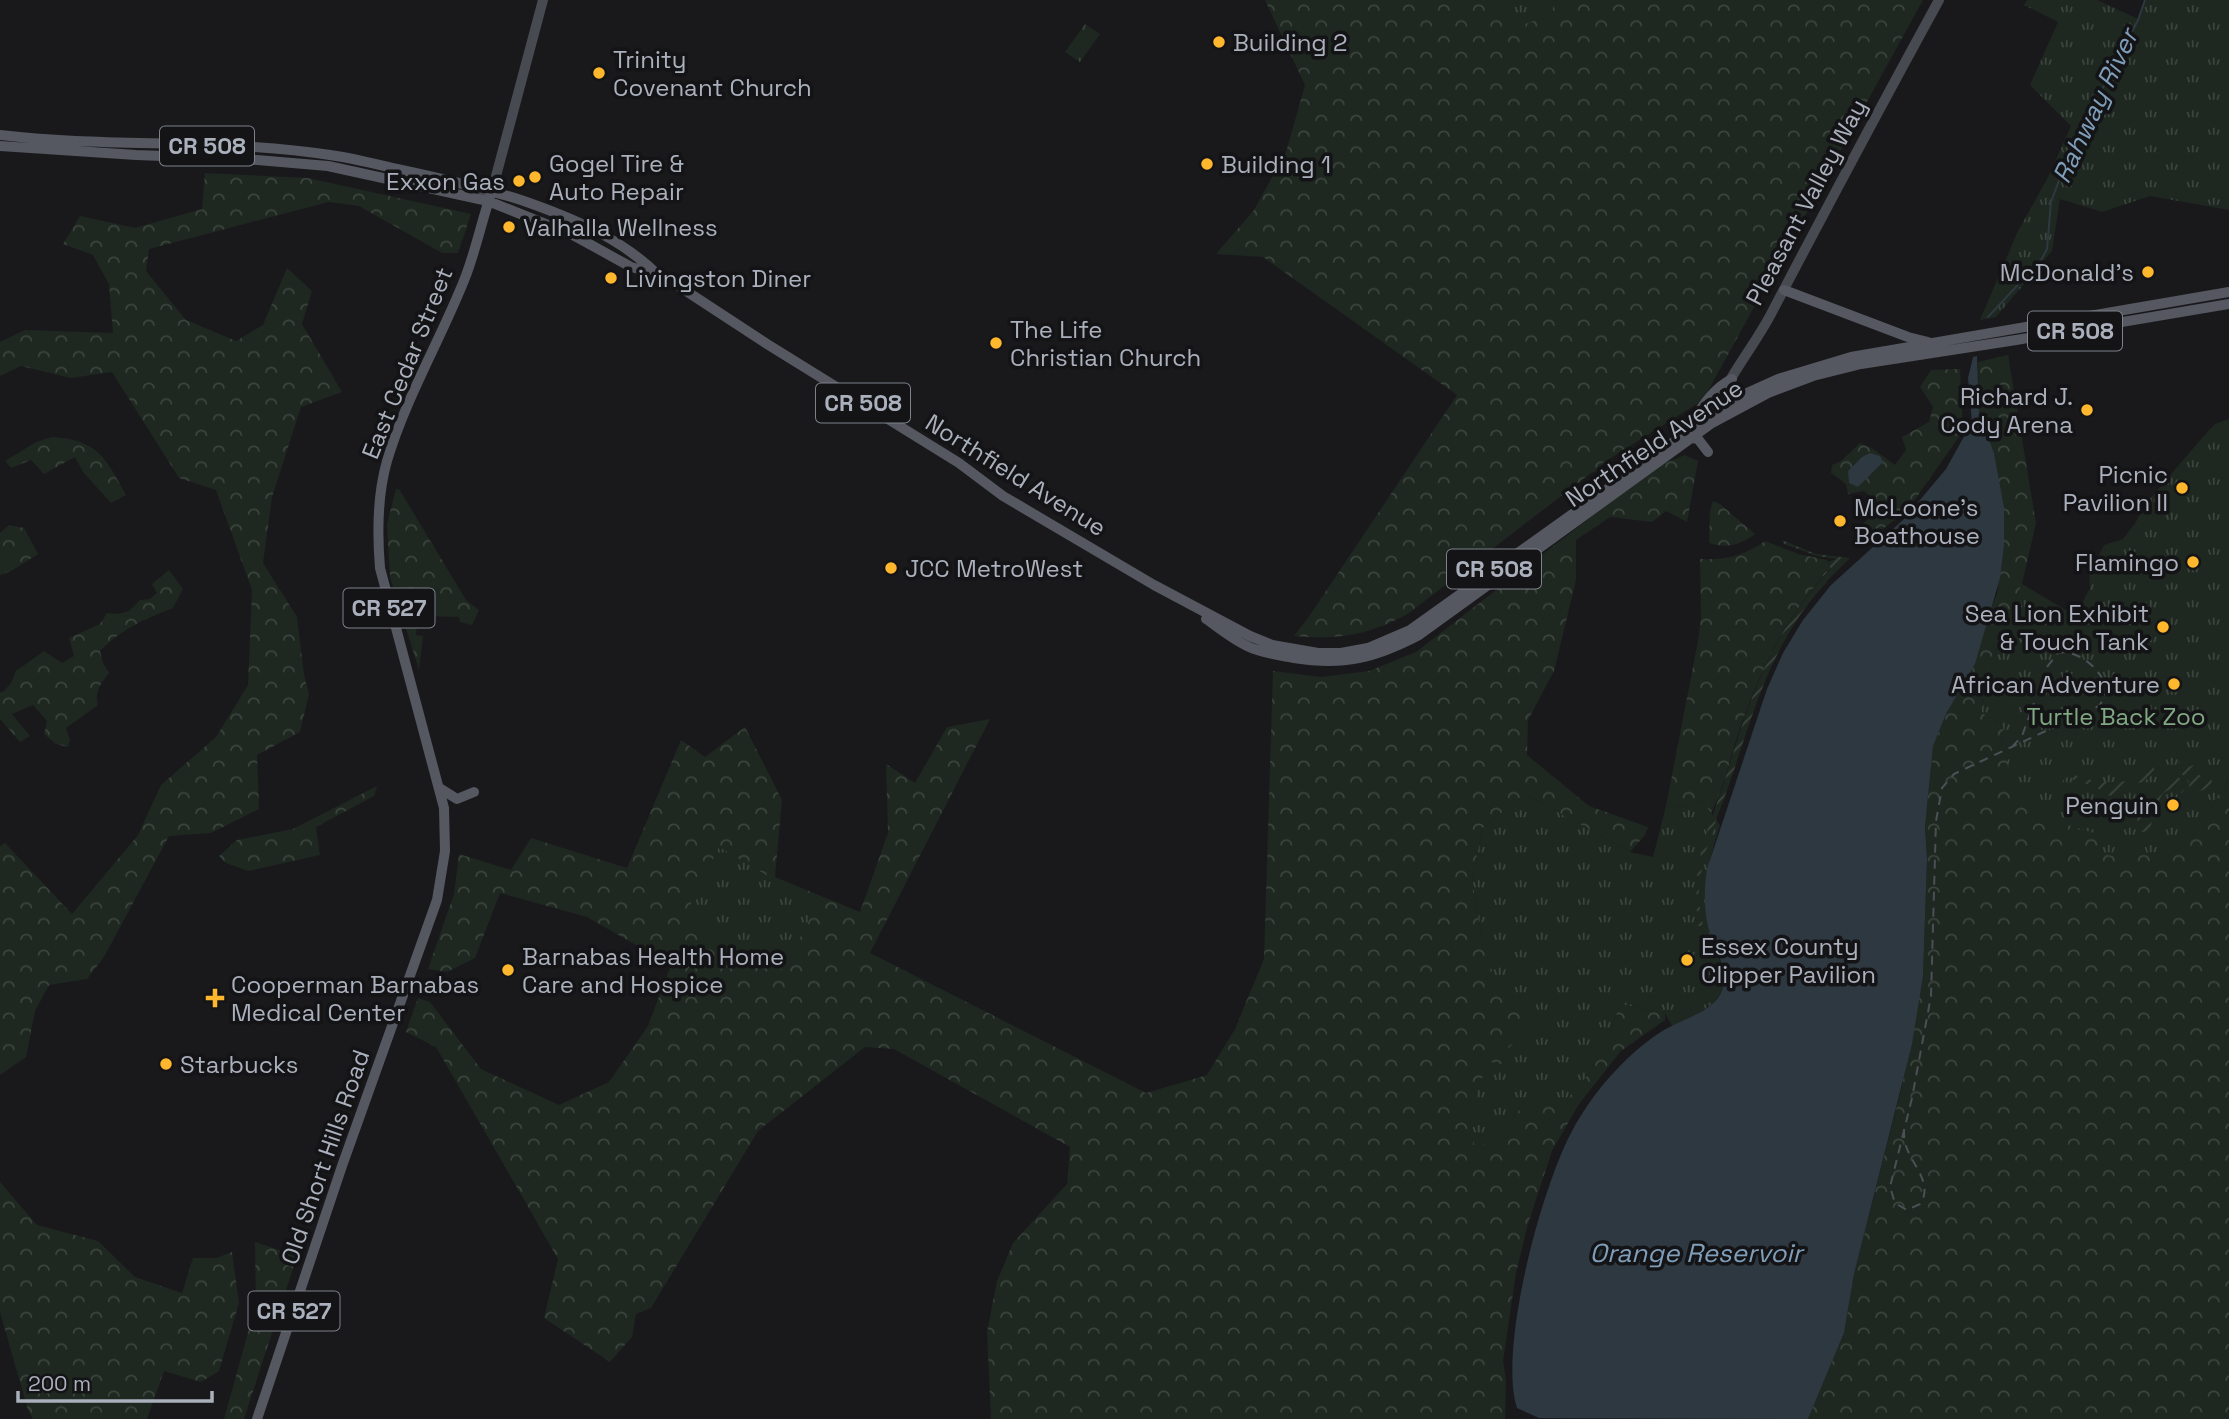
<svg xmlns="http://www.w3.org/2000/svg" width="2229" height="1419" viewBox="0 0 2229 1419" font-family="'Space Grotesk',sans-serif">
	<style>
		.forest { fill: url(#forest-crowns) }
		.park { fill: url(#park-tufts) }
		.garden { fill: url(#garden-furrows) }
		.water { fill: #2d3841 }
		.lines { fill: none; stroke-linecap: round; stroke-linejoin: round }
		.stream { stroke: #2d3841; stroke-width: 2 }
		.secondary { stroke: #474a51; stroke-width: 10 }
		.primary { stroke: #555860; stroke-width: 10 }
		.rail { stroke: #4c4f56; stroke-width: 2; stroke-dasharray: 9 7; stroke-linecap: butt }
		.poi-dot { fill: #ffb72d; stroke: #141417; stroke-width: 2.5 }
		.labels { text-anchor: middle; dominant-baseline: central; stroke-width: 7; stroke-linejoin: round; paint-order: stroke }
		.shield { fill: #141417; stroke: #7d818a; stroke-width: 2 }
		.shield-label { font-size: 23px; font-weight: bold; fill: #aab0bc }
		.poi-label { font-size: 24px; fill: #aab0bc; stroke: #141417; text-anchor: start }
		.street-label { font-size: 24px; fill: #aab0bc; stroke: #141417 }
		.park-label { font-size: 24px; fill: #80a882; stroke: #141417 }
		.water-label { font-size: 26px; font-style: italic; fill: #7f9eb9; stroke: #141417 }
	</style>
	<defs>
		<pattern id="forest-crowns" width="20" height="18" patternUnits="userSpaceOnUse" patternTransform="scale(1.75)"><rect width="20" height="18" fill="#1e2720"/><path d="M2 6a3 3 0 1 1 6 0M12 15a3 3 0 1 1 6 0" fill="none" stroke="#3c443e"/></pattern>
		<pattern id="park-tufts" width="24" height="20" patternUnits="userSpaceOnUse" patternTransform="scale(1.75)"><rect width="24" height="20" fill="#1e2720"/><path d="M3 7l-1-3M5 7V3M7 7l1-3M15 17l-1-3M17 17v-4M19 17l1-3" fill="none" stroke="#3c443e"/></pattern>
		<pattern id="garden-furrows" width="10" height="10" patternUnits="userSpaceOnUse" patternTransform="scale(1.75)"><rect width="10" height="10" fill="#1e2720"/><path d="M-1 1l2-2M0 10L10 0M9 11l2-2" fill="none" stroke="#3c443e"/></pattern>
	</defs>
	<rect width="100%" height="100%" fill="#19191c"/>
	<path class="forest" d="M 1265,0 L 1487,0 L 1503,19 L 1549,15 L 1556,0 L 1923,0 L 1703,400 L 1603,463 L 1599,470 L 1591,473 L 1409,613 C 1370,635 1339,640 1294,636 L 1308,618 L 1457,395 L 1263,257 L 1216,254 L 1254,210 L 1286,152 L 1305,85 Z
		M 205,173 L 308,178 L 471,214 L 458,253 L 442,253 L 359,206 L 329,202 L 149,249 L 146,271 L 186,320 L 236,341 L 263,325 L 287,268 L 312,291 L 302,324 L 342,392 L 301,407 L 272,497 L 263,563 L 297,617 L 304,675 L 309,694 L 300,732 L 257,755 L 259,809 L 211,833 L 169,836 L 104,957 L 87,979 L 49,985 L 35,1011 L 26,1057 L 0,1075 L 0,846 L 5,843 L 72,914 L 138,835 L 161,785 L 216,737 L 248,685 L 252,590 L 216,490 L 179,478 L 112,372 L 71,378 L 21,366 L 0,376 L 0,342 L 25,330 L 113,333 L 109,284 L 93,255 L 63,244 L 80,216 L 135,228 L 202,209 Z
		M 2008,355 L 2036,523 L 2022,584 L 1996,650 L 1981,712 L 2004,728 L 2001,744 L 2003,748 L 2193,835 L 2229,780 L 2229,1419 L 1808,1419 L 1844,1333 L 1854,1274 L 1902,1086 L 1923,976 L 1927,859 L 1925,827 L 1933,746 L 1997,594 L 2004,546 L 2004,507 L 1994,453 L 1979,412 L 1978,362 Z
		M 1960,369 L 1963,431 L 1916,498 L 1896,519 L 1860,546 L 1860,526 L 1875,513 L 1872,498 L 1864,491 L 1848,494 L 1846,484 L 1831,473 L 1832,465 L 1841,461 L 1860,443 L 1873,449 L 1895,465 L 1906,450 L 1902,437 L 1929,422 L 1933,407 L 1920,387 L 1931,370 Z
		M 52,437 C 98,440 105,457 126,495 L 111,503 L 83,472 L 75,457 L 44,474 L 31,460 L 11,468 L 5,461 L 36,442 Z
		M 1685,455 L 1698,461 L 1687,522 L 1666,511 L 1652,522 L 1610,517 L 1576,540 L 1576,580 L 1554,671 L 1528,720 L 1527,755 L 1589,806 L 1648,827 L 1645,835 L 1630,852 L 1525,794 L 1483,828 L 1472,879 L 1482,938 L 1533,1024 L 1507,1050 L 1501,1065 L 1488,1062 L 1494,1145 L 1525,1101 L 1587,1076 L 1605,1045 L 1620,1004 L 1665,1013 L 1665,1020 L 1621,1051 L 1579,1104 L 1552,1151 L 1528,1224 L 1516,1273 L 1503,1361 L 1506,1380 L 1505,1419 L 991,1419 L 987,1332 L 997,1281 L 1013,1243 L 1067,1184 L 1070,1147 L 894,1049 L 865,1047 L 758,1131 L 651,1308 L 636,1314 L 632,1337 L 610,1362 L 544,1318 L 558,1259 L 436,1047 L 406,1032 L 418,998 L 430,1002 L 481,1069 L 559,1105 L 609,1082 L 648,1026 L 671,965 L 587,917 L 500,893 L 475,958 L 447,972 L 428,969 L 454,894 L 459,854 L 511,870 L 531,838 L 627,868 L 681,740 L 705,757 L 745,727 L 782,800 L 775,877 L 860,912 L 888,833 L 886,764 L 915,783 L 947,727 L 990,719 L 870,953 L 1146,1093 L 1207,1075 L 1235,1029 L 1264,959 L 1273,671 L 1321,677 L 1369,671 L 1416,652 L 1657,466 Z
		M 396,489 L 399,489 L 466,600 L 479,610 L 472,625 L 460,622 L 459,617 L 423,616 L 422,621 L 417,621 L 416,635 L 423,636 L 419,670 L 390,577 L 387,524 Z
		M 1713,501 L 1720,504 L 1755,534 C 1740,545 1727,549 1709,543 L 1710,511 Z
		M 9,525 L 24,528 L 38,554 L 13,570 L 0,575 L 0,533 Z
		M 1765,541 L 1798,554 L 1827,560 L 1831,568 C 1782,619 1755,681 1734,747 C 1727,770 1722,792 1711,813 L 1702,801 C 1690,808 1679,808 1666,806 L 1698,641 L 1701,618 L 1700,559 C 1725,560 1744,556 1765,541 Z
		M 169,570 L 183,589 L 173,608 C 143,620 123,628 100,651 L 103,663 L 109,673 C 101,683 94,692 98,705 L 66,728 L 70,740 L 68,747 L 56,744 L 44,734 L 47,721 L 33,705 L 12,714 L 30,736 L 20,742 L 0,719 L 0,692 L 3,692 L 11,683 L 16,671 L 44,651 L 62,663 L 74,656 L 69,638 L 100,624 L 107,613 L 118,614 L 129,611 L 140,600 L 150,599 L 157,593 L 152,584 Z
		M 377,786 L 374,796 L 316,827 L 320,855 L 248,871 L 226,863 L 219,856 L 237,840 L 293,829 Z
		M 0,1182 L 37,1225 L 98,1241 L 135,1277 L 182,1293 L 193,1258 L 216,1258 L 232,1252 L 239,1303 L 219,1371 L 201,1382 L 164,1371 L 147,1419 L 33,1419 L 28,1410 L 0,1312 Z
		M 255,1242 L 297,1256 L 244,1419 L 224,1419 L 256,1304 Z"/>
	<path class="park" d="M 1487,0 L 1556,0 L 1550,15 L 1525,24 L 1503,19 Z
		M 2027,0 L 2097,0 L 2138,19 L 2145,0 L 2229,0 L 2229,210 L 2150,196 L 2102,212 L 2060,199 L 2052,251 L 1996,317 L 1980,320 L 2017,233 L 2048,177 L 2071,126 L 2030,85 L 2058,22 L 2024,5 Z
		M 1085,24 L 1100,34 L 1080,62 L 1065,52 Z
		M 2229,419 L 2229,780 L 2193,835 L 2156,852 L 2124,858 L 2103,854 L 2097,834 L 2055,821 L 2016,788 L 2001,744 L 2004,728 L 1981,712 L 1996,650 L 2022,584 L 2069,612 L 2079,609 L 2090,588 L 2089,575 L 2104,545 L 2123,539 L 2136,522 L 2144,506 L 2202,438 L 2215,424 Z
		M 1525,794 L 1630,852 L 1653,857 L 1666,806 C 1679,808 1690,808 1702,801 L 1720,825 C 1708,862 1700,898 1711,937 C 1716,955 1731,974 1721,993 C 1712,1010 1688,1017 1672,1026 L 1665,1013 L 1620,1004 L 1605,1045 L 1587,1076 L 1560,1107 L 1525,1101 L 1494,1145 L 1474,1144 L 1468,1120 L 1488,1061 L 1501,1065 L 1507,1050 L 1533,1024 L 1500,997 L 1482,938 L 1472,879 L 1483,828 Z
		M 719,847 L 817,905 L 783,971 L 701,930 L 691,903 Z"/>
	<path class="garden" d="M 1782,540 L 1816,554 L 1850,558 L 1826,582 L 1827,582 C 1772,640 1754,711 1730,782 C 1717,819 1698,861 1699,900 C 1699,906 1702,918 1703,926 L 1698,926 C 1696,902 1695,876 1701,852 C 1707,826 1719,801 1726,776 C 1750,697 1773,629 1831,569 L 1828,562 L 1836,559 L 1817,556 L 1784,544 Z
		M 2156,751 L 2160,754 L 2154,758 L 2154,774 L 2143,782 L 2122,786 L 2120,794 L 2117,796 L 2104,795 L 2096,786 L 2074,781 L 2070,776 L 2063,779 L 2062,786 L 2058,787 L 2060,776 L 2070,772 C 2085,783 2129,786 2144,775 C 2151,769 2152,757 2156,751 Z
		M 2179,761 L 2189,767 L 2193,765 L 2193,771 C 2199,775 2204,779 2211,775 L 2212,783 L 2205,789 L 2183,798 C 2193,785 2192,779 2176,771 Z
		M 2174,775 L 2186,782 L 2186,786 L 2182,793 L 2172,789 C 2162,791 2158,798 2160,808 L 2153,814 L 2150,831 L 2142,832 L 2138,829 L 2137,816 L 2155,794 L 2170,783 Z"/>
	<path class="water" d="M 1977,356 L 1979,412 L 1994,453 L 2004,507 L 2004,546 L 2000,578 L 1975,664 L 1947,712 L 1933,746 L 1925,827 L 1927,859 L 1923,976 L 1912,1044 L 1854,1274 L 1844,1333 L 1808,1419 L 1539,1418 L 1517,1408 C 1498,1349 1541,1191 1570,1135 C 1584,1107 1604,1081 1627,1059 C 1638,1048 1651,1038 1664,1030 C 1682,1019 1712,1012 1721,993 C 1732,971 1711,944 1707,922 C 1704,905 1704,887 1707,869 L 1767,689 L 1783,653 L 1803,620 L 1831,585 L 1904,519 L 1946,469 L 1972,422 L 1968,378 L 1973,357 Z
		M 1870,453 L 1880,456 L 1883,462 L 1858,487 L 1849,483 L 1848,471 L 1862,457 Z"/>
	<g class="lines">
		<path class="stream" d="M 1988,317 L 2041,260 L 2047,249 L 2051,202 L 2070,151 L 2138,20 L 2145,0"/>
		<path class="secondary" d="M 492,191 L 543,0
			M 1713,416 C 1722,385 1755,345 1771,314 C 1826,209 1882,104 1939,0"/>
		<path class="primary" d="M 0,135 C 109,148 221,138 330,155 C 352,158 375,164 397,169 C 439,178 480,187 521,200 C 570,217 619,237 656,273
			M 0,146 L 136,155 L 244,159 L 328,166 L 488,201 L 573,235 L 631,267 L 658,274 L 680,287 L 767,344 L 959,463 L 1003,496 L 1154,585 L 1250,636 L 1272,645 L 1318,653 L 1341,653 L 1368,648 L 1410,630 L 1714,413 L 1747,393 L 1778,379 L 1851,357 L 2229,292
			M 1784,290 L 1908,337 L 1928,342
			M 1688,428 C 1701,409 1711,390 1732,379
			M 1692,438 L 1698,439 L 1708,452
			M 1206,619 C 1219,628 1232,639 1247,646 C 1261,653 1278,655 1294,658 C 1344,666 1375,658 1419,635 L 1712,423 L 1768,393 L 1813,376 L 1861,364 L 2016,340 L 2229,304
			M 441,789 L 457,799 L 474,792
			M 257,1419 L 342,1166 L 437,900 L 445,851 L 444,808 L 380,568 C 377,532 377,496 387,461 C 406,397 441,339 465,278 C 476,250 482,219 492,191"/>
		<path class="rail" d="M 2012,747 L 2022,736 L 2034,703
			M 1904,1129 C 1904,1134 1904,1141 1906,1146 C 1912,1165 1934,1184 1920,1204 L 1907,1210 L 1895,1203 L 1890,1187 L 1912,1098 L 1931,996 L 1936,821 L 1942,788 L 1954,774 L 2099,706 C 2102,702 2105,697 2105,691 C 2106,671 2076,648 2058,653 L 2047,667"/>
	</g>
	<g class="poi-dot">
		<circle cx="1219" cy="42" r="7"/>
		<circle cx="599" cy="73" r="7"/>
		<circle cx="1207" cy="164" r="7"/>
		<circle cx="535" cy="177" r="7"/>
		<circle cx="519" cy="181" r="7"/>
		<circle cx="509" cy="227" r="7"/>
		<circle cx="2148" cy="272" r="7"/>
		<circle cx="611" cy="278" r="7"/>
		<circle cx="996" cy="343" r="7"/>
		<circle cx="2087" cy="410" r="7"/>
		<circle cx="2182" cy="488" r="7"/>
		<circle cx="1840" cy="521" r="7"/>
		<circle cx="2193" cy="562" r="7"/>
		<circle cx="891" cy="568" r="7"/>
		<circle cx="2163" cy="627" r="7"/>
		<circle cx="2174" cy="684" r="7"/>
		<circle cx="2173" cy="805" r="7"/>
		<circle cx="1687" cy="960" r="7"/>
		<circle cx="508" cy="970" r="7"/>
		<path d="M211.5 987.5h7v7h7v7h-7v7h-7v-7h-7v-7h7z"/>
		<circle cx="166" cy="1064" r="7"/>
	</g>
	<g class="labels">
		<g class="shield">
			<rect x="160" y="126.5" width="94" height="39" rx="5"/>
			<rect x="2028" y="311.5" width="94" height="39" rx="5"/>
			<rect x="816" y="383.5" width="94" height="39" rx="5"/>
			<rect x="1447" y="549.5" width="94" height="39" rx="5"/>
			<rect x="343.5" y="588.5" width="91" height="39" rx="5"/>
			<rect x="248.5" y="1291.5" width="91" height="39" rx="5"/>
		</g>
		<g class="shield-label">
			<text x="207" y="146">CR 508</text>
			<text x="2075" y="331">CR 508</text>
			<text x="863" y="403">CR 508</text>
			<text x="1494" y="569">CR 508</text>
			<text x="389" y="608">CR 527</text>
			<text x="294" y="1311">CR 527</text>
		</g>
		<g class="poi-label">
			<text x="1233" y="42">Building 2</text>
			<text x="613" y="59">Trinity<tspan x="613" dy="28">Covenant Church</tspan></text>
			<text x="549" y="163">Gogel Tire &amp;<tspan x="549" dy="28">Auto Repair</tspan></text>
			<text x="1221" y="164">Building 1</text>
			<text x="505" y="181" text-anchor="end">Exxon Gas</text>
			<text x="523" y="227">Valhalla Wellness</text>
			<text x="2134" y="272" text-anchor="end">McDonald's</text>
			<text x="625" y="278">Livingston Diner</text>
			<text x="1010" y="329">The Life<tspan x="1010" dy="28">Christian Church</tspan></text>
			<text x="2073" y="396" text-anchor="end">Richard J.<tspan x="2073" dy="28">Cody Arena</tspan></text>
			<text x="2168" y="474" text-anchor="end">Picnic<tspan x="2168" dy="28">Pavilion II</tspan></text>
			<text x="1854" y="507">McLoone's<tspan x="1854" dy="28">Boathouse</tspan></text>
			<text x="2179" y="562" text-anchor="end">Flamingo</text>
			<text x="905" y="568">JCC MetroWest</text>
			<text x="2149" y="613" text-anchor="end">Sea Lion Exhibit<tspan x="2149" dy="28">&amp; Touch Tank</tspan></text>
			<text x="2160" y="684" text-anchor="end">African Adventure</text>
			<text x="2159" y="805" text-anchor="end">Penguin</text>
			<text x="1701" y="946">Essex County<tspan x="1701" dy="28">Clipper Pavilion</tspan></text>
			<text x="522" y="956">Barnabas Health Home<tspan x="522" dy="28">Care and Hospice</tspan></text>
			<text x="231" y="984">Cooperman Barnabas<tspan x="231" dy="28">Medical Center</tspan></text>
			<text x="180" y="1064">Starbucks</text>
		</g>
		<g class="street-label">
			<text transform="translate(1806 202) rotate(-62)">Pleasant Valley Way</text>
			<text transform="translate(407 363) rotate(-68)">East Cedar Street</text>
			<text transform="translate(1654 443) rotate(-34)">Northfield Avenue</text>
			<text transform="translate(1016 475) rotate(32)">Northfield Avenue</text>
			<text transform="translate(325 1157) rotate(-71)">Old Short Hills Road</text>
		</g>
		<g class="park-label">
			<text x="2116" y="716">Turtle Back Zoo</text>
		</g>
		<g class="water-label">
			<text transform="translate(2095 106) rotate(-65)">Rahway River</text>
			<text x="1696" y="1253">Orange Reservoir</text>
		</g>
	</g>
	<path d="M18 1391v10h194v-10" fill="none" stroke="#aab0bc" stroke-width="3.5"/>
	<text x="28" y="1391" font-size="21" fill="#aab0bc" stroke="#141417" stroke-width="5" paint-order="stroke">200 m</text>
</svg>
